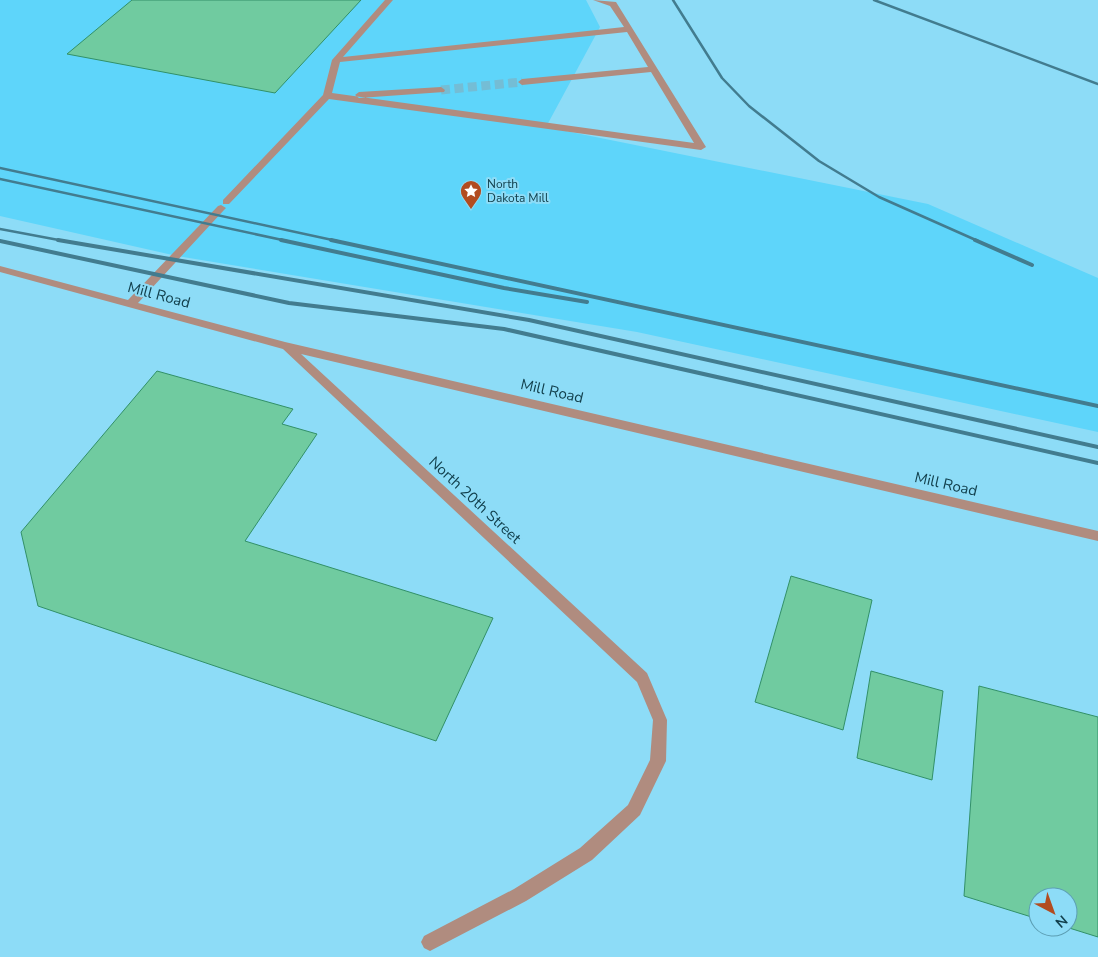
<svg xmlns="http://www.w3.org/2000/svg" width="1098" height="957" viewBox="0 0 1098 957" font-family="'Nunito Sans',sans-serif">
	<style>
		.built { fill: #5ed5fa }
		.building { fill: #70cba0; stroke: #329068 }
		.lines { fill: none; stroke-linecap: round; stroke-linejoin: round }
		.minor-tunnel { stroke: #74bdd5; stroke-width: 9; stroke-dasharray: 9 4.5; stroke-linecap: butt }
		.minor { fill: #b08c7f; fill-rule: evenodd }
		.rail-far1 { stroke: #427c8f; stroke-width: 2.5 }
		.rail { stroke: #427c8f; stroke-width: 4 }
		.labels { text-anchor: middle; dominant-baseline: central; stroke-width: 4; stroke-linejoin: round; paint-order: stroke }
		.far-poi-label { font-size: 12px; fill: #12404d; stroke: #8ddcf7; text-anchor: start }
		.street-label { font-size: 15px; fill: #12404d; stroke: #8ddcf7 }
	</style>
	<rect width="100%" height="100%" fill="#8ddcf7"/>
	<path class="built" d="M 0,0 L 586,0 L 600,27 L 546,127 L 928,204 L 1098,278 L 1098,432 L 637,332 L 177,256 L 0,216 Z"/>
	<path class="building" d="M 132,0 L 361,0 L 275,93 L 67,54 Z
		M 157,371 L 293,409 L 282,424 L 317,434 L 245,541 L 493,618 L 436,741 L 38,606 L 21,532 Z
		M 791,576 L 872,600 L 843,730 L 755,702 Z
		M 871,671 L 943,691 L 932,780 L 857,758 Z
		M 979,686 L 1098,717 L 1098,937 L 1066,927 L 1068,927 L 1068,897 L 1038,897 L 1038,919 L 964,896 Z"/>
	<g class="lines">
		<path class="minor-tunnel" d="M 441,90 L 522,82"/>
		<path class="minor" d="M 385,0 L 393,0 L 343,57 L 624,27 L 610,6 L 593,0 L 616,2 L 706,147 L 701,150 L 329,99 L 229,204 L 223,204 L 223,200 L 323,95 L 332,60 ZM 627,32 L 648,67 L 522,79 L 518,82 L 522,85 L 651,72 L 694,143 L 332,93 L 340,62 Z
			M 441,87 L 445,90 L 444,92 L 359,98 L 355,95 L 359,92 Z
			M 221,205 L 226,208 L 224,210 L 138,303 L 285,342 L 1098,531 L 1098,541 L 301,354 L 647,673 L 667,720 L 666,761 L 640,815 L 592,860 L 526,901 L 430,951 L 424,948 L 421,942 L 424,936 L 514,889 L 580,848 L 628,805 L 650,760 L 653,720 L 637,682 L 283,349 L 0,272 L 0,266 L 128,300 L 218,206 Z"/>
		<path class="rail-far1" d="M 673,0 L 722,78 L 749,106 L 819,161 L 879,197 L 978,241
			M 874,0 L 1098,84
			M 0,168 L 337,241
			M 0,179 L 287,241
			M 0,229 L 64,241"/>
		<path class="rail" d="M 58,240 L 529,320 L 1098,447
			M 281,240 L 504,288 L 587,302
			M 331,240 L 1098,406
			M 975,240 L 1032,265
			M 0,241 L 289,303 L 504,329 L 1098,463"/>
	</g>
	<defs>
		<g id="sight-pin" transform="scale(1.125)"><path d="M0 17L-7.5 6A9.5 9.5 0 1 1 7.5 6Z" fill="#b24c20" stroke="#8ddcf7"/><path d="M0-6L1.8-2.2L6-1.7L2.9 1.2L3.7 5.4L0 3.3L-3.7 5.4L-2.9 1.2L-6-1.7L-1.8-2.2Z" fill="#fff"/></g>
	</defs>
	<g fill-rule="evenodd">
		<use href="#sight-pin" x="471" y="191"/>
	</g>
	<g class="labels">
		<g class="far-poi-label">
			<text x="487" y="184">North<tspan x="487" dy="14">Dakota Mill</tspan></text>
		</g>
		<g class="street-label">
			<text transform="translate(159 295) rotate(15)">Mill Road</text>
			<text transform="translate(552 391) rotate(13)">Mill Road</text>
			<text transform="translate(946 484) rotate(13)">Mill Road</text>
			<text transform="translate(475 500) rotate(43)">North 20th Street</text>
		</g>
	</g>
	<g transform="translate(1053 912) rotate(139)"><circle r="24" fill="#8ddcf7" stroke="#5c9eb3"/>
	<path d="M0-4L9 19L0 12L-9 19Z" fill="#b24c20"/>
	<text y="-8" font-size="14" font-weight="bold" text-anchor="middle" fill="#12404d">N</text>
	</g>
</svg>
